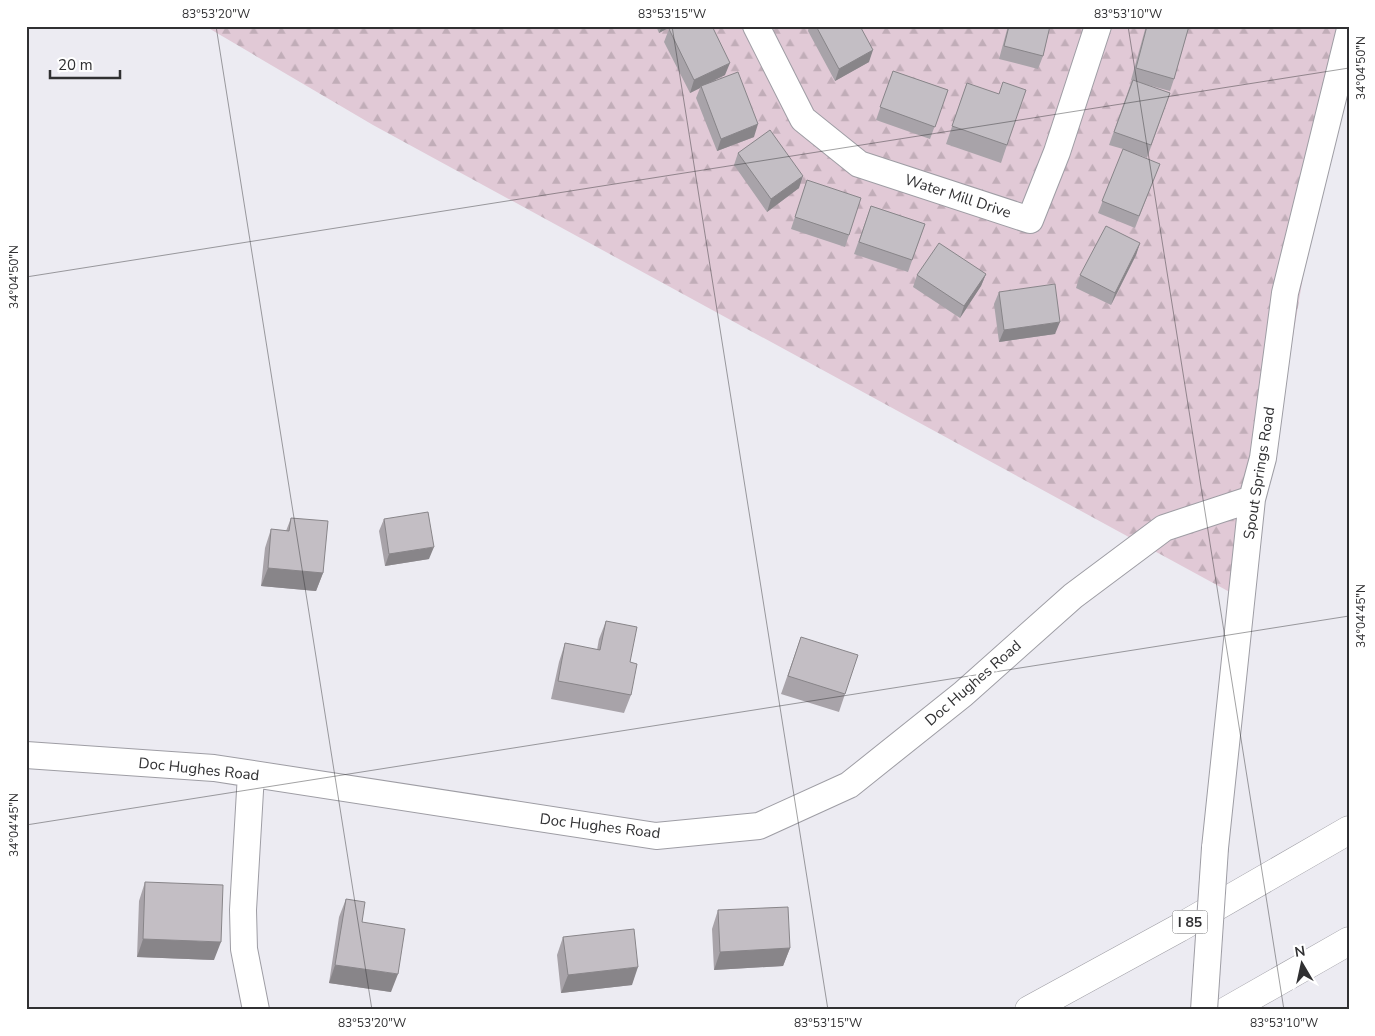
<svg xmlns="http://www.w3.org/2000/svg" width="1375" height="1036" viewBox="0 0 1375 1036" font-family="'Nunito Sans',sans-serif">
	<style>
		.forest { fill: url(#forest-firs) }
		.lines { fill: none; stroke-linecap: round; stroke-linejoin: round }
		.minor-casing { stroke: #9e9da4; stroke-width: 28 }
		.highway-casing { stroke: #9e9da4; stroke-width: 29 }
		.minor { stroke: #fff; stroke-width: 26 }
		.highway { stroke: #fff; stroke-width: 28 }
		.minor-bridge-casing { stroke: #9e9da4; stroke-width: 28; stroke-linecap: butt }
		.minor-bridge { stroke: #fff; stroke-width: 26 }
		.wall { fill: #a8a3a9 }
		.shaded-wall { fill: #888589 }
		.building { fill: #c3bec4; stroke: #888589 }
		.ticks { fill: none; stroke: #303032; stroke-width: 1; stroke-opacity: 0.45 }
		.labels { text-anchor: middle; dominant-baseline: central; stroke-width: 5; stroke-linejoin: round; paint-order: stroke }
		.shield { fill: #fff; stroke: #6e6e70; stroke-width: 1 }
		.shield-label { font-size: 14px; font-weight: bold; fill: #303032 }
		.street-label { font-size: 15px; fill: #303032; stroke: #fff }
		.neatline { fill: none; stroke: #303032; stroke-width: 2 }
		.ticks-label { font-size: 12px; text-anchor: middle; fill: #303032 }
	</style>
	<defs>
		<pattern id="forest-firs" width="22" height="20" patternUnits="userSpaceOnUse" patternTransform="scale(1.25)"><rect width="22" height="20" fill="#e1c9d6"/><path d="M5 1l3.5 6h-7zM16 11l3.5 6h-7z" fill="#c1adb8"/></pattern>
	</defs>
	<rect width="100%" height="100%" fill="#ecebf2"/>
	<path class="forest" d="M 205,26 L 1349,26 L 1324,153 L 1248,602 L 373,125 Z"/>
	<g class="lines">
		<g class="minor-casing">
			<path id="minor" d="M 756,26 L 803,119 L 859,164 L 1030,220 L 1057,152 L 1098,26
				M 26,755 L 214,768 L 656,836 L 759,826 L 849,785 L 963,694 L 1073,596 L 1164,528 L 1252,499
				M 251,774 L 243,910 L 244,949 L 256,1010
				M 1215,848 L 1252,499 L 1263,458 L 1285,293 L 1349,33"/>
		</g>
		<g class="highway-casing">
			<path id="highway" d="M 1029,1010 L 1179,928 L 1349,830
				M 1228,1010 L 1349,941"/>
		</g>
		<use href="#minor" class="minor"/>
		<use href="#highway" class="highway"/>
		<g class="minor-bridge-casing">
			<path id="minor-bridge" d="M 1204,1010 L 1215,848"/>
		</g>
		<use href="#minor-bridge" class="minor-bridge"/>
	</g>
	<path class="wall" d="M 656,26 L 672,26 L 659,33 Z
		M 809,26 L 860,26 L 869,62 L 835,81 L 808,31 Z
		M 1008,26 L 1050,26 L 1043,56 L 1038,69 L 999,59 Z
		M 1146,26 L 1189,26 L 1174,79 L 1170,91 L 1144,84 L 1170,93 L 1147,158 L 1133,153 L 1155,176 L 1135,228 L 1098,213 L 1123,149 L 1109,145 L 1132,80 L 1131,80 Z
		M 669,29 L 725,75 L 715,80 L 754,137 L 717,151 L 696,98 L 700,88 L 690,93 L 664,42 Z
		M 893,71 L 948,90 L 930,139 L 876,120 Z
		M 967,83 L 1007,145 L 1001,163 L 946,144 Z
		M 738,153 L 799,188 L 767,212 L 734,165 Z
		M 807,180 L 849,235 L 845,247 L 791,229 Z
		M 871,206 L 925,224 L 908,272 L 854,254 Z
		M 1140,243 L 1136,255 L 1111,305 L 1076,288 L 1080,275 Z
		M 986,274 L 981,286 L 960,318 L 913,287 L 917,275 Z
		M 999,292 L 1055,334 L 999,342 L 994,304 Z
		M 291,518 L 323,573 L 316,591 L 261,586 L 265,548 L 271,529 L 286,531 Z
		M 384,519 L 429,559 L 385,566 L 379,531 Z
		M 606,621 L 630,662 L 631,695 L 624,713 L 551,699 L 559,662 L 565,643 L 597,650 L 599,639 Z
		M 801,637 L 845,694 L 839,712 L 781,694 Z
		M 145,882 L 214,960 L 137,957 L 139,901 Z
		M 346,899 L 362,922 L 391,992 L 329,983 L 339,917 Z
		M 718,910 L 790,948 L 783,966 L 714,970 L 712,929 Z
		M 563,937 L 632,985 L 561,993 L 557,955 Z"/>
	<path class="shaded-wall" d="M 662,26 L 672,26 L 659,33 Z
		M 873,50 L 869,62 L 835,81 L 839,69 Z
		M 730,63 L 725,75 L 701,87 L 701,86 L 700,88 L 690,93 L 694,80 Z
		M 758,124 L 754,137 L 717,151 L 721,139 Z
		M 803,176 L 799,188 L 767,212 L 771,199 Z
		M 1140,243 L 1136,255 L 1111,305 L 1115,293 Z
		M 986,274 L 981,286 L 960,318 L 964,306 Z
		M 1060,322 L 1055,334 L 999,342 L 1004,330 Z
		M 434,547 L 429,559 L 385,566 L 389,554 Z
		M 268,568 L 323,573 L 316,591 L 261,586 Z
		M 143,939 L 221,942 L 214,960 L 137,957 Z
		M 790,948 L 783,966 L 714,970 L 720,952 Z
		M 335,965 L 398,974 L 391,992 L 329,983 Z
		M 638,967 L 632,985 L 561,993 L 568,975 Z"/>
	<path class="building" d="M 675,26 L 712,26 L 730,63 L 694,80 L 669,29 Z
		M 816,26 L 860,26 L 873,50 L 839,69 Z
		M 1009,26 L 1050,26 L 1043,56 L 1004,46 Z
		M 1147,26 L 1189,26 L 1174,79 L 1136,68 Z
		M 893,71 L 948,90 L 935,127 L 880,107 Z
		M 738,72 L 758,124 L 721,139 L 701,86 Z
		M 1133,80 L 1170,93 L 1151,145 L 1114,132 Z
		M 1003,82 L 1026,90 L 1007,145 L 952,126 L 967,83 L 999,94 Z
		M 770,130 L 803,176 L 771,199 L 738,153 Z
		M 1123,149 L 1160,164 L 1139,216 L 1102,201 Z
		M 807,180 L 861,198 L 849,235 L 795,217 Z
		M 871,206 L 925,224 L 912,260 L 859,242 Z
		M 1106,226 L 1140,243 L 1115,293 L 1080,275 Z
		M 939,243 L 986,274 L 964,306 L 917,275 Z
		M 1055,284 L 1060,322 L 1004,330 L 999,292 Z
		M 428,512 L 434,547 L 389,554 L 384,519 Z
		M 291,518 L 328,521 L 323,573 L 268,568 L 271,529 L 289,531 Z
		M 606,621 L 637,627 L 630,662 L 637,664 L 631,695 L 558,681 L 565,643 L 600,650 Z
		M 801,637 L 858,655 L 845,694 L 788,676 Z
		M 145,882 L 223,885 L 221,942 L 143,939 Z
		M 346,899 L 365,902 L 362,922 L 405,929 L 398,974 L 335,965 Z
		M 788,907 L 790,948 L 720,952 L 718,910 Z
		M 634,929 L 638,967 L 568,975 L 563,937 Z"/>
	<path class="ticks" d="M 216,26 L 372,1010M 672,26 L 828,1010M 1128,26 L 1284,1010M 26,277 L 1349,68M 26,825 L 1349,616"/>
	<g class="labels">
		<rect class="shield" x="1172.5" y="910.5" width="35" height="23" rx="4"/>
		<g class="shield-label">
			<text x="1190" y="922">I 85</text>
		</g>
		<g class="street-label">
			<text transform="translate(958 196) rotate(18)">Water Mill Drive</text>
			<text transform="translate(1259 473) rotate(-81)">Spout Springs Road</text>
			<text transform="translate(973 683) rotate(-41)">Doc Hughes Road</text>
			<text transform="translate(199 769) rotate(6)">Doc Hughes Road</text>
			<text transform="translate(600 826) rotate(7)">Doc Hughes Road</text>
		</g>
	</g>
	<rect width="1375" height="1036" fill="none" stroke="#ffffff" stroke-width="55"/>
	<g transform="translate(1302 964) rotate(351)" stroke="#ffffff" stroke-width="4" paint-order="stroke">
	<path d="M0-4L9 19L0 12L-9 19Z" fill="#303032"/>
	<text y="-8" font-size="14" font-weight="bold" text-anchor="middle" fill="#303032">N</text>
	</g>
	<path d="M50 70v8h70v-8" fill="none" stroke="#303032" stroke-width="2.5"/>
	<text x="58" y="70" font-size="15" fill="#303032" stroke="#ffffff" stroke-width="4" paint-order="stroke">20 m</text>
	<rect x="28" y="28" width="1320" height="980" class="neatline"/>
	<g class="ticks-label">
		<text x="216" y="18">83°53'20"W</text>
		<text x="672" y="18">83°53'15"W</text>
		<text x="1128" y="18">83°53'10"W</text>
		<text transform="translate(1361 68) rotate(-90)" y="4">34°04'50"N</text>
		<text transform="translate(14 277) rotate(-90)" y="4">34°04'50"N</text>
		<text transform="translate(1361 616) rotate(-90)" y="4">34°04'45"N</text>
		<text transform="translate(14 825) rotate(-90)" y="4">34°04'45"N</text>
		<text x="372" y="1027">83°53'20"W</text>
		<text x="828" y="1027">83°53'15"W</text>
		<text x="1284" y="1027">83°53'10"W</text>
	</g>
</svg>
